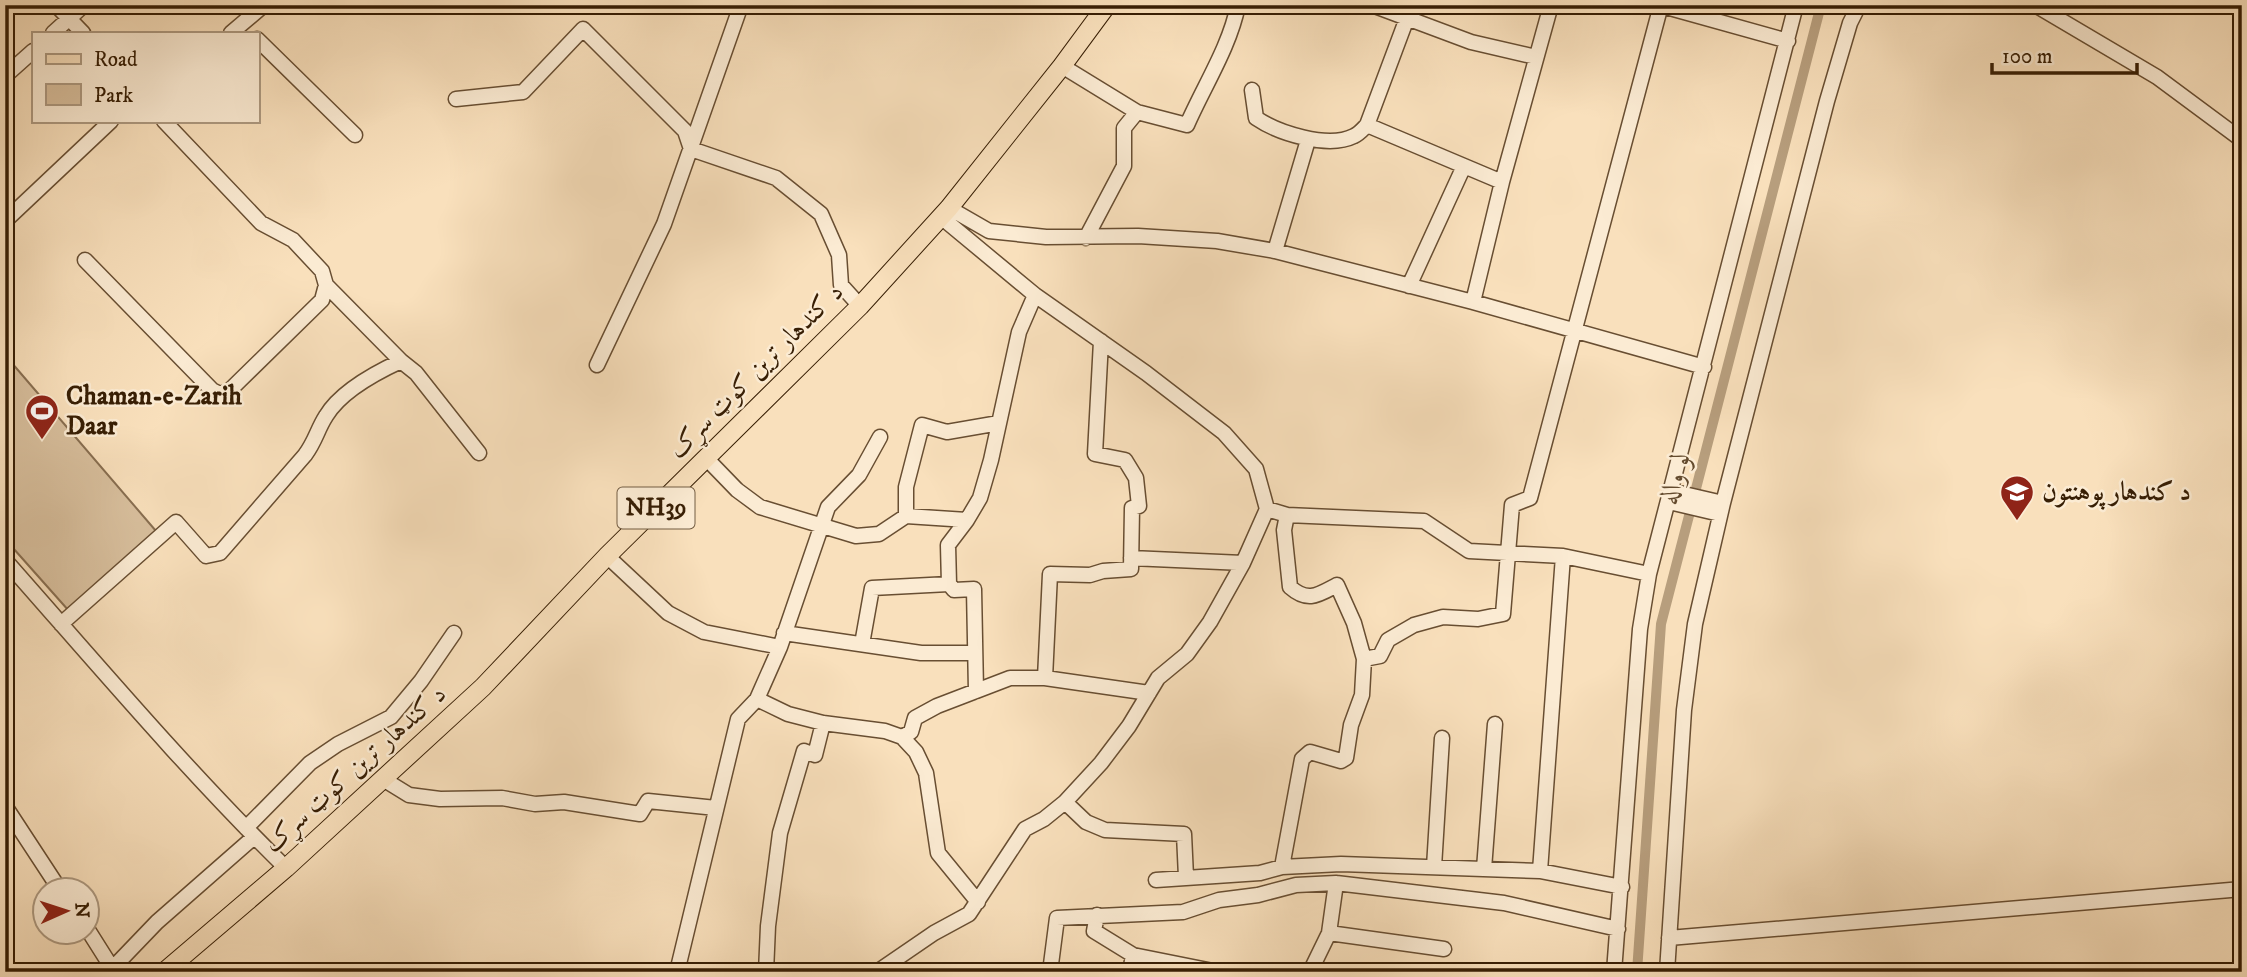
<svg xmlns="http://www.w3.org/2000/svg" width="2247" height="977" viewBox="0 0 2247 977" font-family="'IM FELL DW Pica',Amiri,serif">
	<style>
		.green { fill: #d8bf9d; stroke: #886e50; stroke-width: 2 }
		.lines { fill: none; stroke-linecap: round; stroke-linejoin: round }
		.canal { stroke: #b79e7d; stroke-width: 10 }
		.minor-casing { stroke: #684e32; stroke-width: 17 }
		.major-casing { stroke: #371e04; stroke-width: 20 }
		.minor { stroke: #fbebd3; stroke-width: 14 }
		.major { stroke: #f9e0bc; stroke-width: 18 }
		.labels { text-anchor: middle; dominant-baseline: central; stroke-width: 5; stroke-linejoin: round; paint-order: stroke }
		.shield { fill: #fbebd3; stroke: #725c42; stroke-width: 2 }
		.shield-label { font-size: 24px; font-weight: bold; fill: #371e04 }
		.street-label { font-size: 26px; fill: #371e04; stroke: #fbebd3 }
		.poi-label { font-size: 26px; font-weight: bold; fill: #371e04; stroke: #fbebd3; text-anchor: start }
		.water-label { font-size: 28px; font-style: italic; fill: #644b2e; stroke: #fbebd3 }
	</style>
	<rect width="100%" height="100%" fill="#f9e0bc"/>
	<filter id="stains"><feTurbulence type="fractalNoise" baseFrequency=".00286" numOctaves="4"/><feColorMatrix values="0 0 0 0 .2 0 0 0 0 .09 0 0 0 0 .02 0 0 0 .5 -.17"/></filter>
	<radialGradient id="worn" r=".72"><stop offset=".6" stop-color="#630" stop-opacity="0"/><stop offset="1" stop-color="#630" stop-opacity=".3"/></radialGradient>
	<path class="green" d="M 5,355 L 156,531 L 69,611 L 5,539 Z"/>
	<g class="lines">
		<path class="canal" d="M 1637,972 L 1661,624 L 1821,5"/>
		<g class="minor-casing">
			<path id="minor" d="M 56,5 L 83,33
				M 1372,5 L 1471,42 L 1536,57
				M 1659,5 L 1788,41
				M 2035,5 L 2157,77 L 2242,140
				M 53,33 L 84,5
				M 231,33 L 264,5
				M 257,39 L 355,135
				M 1062,66 L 1137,112 L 1187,125 C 1204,86 1230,46 1238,5
				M 5,76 L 33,51
				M 1252,90 L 1256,118 C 1278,133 1328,149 1354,136 C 1359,134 1363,129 1367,125 L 1407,18
				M 456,99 L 523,92 L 583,29 L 685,131 L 691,149 L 776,178 L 821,214 L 839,255 L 841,285 L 860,306
				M 164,121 L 261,223 L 293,240 L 322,271 L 326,285 L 401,361
				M 1367,125 L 1502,182
				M 949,208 L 989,231 L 1046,237 L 1138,236 L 1217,241 L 1275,251 L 1473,302 L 1704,367
				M 5,221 L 111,121
				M 1086,238 L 1124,166 L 1124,128 L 1137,112
				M 1275,251 L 1308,140
				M 85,260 L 212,390 L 220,394 L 229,391 L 322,300 L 326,285
				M 1409,286 L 1464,166
				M 1473,302 L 1502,182 L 1551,5
				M 597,365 L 664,224 L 741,5
				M 706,458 L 737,490 L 760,507 L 856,536 L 879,534 L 906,516 L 967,520
				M 1671,491 L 1723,503
				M 1669,502 L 1720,514
				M 1267,509 L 1287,515 L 1424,521 L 1469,551 L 1563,556 L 1649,574
				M 906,516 L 906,487 L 922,425 L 947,432 L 999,423
				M 607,556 L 668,613 L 704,632 L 780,647
				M 1131,558 L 1243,563
				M 5,560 C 97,664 187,771 286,868
				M 949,584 L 948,545 L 967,520 L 980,498 L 991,460 L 1019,332 L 1035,295
				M 61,624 L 176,522 L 206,556 L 220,553 L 305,455 C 316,440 317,430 326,416 C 341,391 375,373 401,361 L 416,373 L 479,453
				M 784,633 L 921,653 L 975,653
				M 862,644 L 872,588 L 949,584 L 954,590 L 974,589 L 976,691
				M 1364,659 L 1380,656 L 1388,640 L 1414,625 L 1443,617 L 1478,619 L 1503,614 L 1512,505 L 1530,498 L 1661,5
				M 1045,678 L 1050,574 L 1090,575 L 1103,571 L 1131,569 L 1132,508 L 1139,506 L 1136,478 L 1125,460 L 1095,454 L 1101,341
				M 757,699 L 788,714 L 823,723 L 885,731 L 902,737 L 916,752 L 926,773 L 938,853 L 978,902
				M 902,737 L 911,732 L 915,718 L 937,706 L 1010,678 L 1045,678 L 1149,693
				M 383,779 L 409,795 L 440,799 L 502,798 L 535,804 L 564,802 L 640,814 L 648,801 L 716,808
				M 1065,802 L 1086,822 L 1105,830 L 1184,834 L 1186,877
				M 5,806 L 60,890
				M 246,828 L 310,763 L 338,744 L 391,717 L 421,681 L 454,633
				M 1282,867 L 1302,759 L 1310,752 L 1341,761 L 1346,758 L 1351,725 L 1362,695 L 1364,659 L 1354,623 L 1337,585 C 1318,595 1308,603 1290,587 L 1284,530 L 1287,515
				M 1434,867 L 1442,738
				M 1484,869 L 1495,724
				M 1540,871 L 1563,556
				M 1156,880 L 1260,873 L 1282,867 L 1341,864 L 1540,871 L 1622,887
				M 1097,915 L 1094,931 L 1133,955 L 1213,971
				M 88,930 L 112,968
				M 1329,933 L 1444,949
				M 1669,938 L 2242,889
				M 109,972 L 157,922 L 254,837
				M 677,972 L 738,719 L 757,699 L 780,647 L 828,507 L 859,475 L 880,437
				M 766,972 L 768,926 L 780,833 L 804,751 L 815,755 L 823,723
				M 877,972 L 934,933 L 969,914 L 1025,829 L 1044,819 L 1065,802 L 1101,763 L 1129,726 L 1158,678 L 1187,654 L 1210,622 L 1243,563 L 1267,509 L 1256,469 L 1224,433 L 1146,373 L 1035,295 L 941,217
				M 1050,972 L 1057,918 L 1183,912 L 1219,900 L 1258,895 L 1296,885 L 1336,883 L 1504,903 L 1618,929
				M 1130,972 L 1133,955
				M 1310,972 L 1329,933 L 1336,883
				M 1614,972 L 1640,629 L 1649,574 L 1796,5
				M 1667,972 L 1684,710 L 1695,624 L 1723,503 L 1827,101 L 1850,23 L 1859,5"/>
		</g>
		<g class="major-casing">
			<path id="major" d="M 164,972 L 286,868 L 483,687 L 607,556 L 860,306 L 949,208 L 1062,66 L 1107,5"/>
		</g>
		<use href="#minor" class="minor"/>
		<use href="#major" class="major"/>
	</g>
	<defs>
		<g id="stadium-pin" transform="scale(1.75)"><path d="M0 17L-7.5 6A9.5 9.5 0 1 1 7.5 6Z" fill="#8f2418" stroke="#fbebd3"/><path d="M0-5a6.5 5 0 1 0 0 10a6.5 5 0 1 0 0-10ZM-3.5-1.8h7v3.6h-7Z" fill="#fff"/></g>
		<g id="university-pin" transform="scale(1.75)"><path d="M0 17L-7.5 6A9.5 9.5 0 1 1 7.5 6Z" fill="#8f2418" stroke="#fbebd3"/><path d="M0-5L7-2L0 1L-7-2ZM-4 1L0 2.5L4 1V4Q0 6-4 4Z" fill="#fff"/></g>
	</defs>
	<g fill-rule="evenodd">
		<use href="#stadium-pin" x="42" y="411"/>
		<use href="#university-pin" x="2017" y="492"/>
	</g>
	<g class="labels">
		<rect class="shield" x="617.5" y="487.5" width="77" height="41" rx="5"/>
		<g class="shield-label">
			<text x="656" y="508">NH39</text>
		</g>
		<g class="street-label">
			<text transform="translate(756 371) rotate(-45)">د کندهار ترين کوټ سړک</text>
			<text transform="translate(355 769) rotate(-42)">د کندهار ترين کوټ سړک</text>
		</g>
		<g class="poi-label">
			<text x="66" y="396">Chaman-e-Zarih<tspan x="66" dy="30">Daar</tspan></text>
			<text x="2042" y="492">د کندهار پوهنتون</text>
		</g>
		<g class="water-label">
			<text transform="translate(1675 478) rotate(-75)">لو واله</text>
		</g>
	</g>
	<rect width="2247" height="977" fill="none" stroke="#f9e0bc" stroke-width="28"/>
	<rect x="7" y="7" width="2233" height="963" fill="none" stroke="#371e04" stroke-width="3.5"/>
	<rect x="14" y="14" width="2219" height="949" fill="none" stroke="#371e04" stroke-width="2"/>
	<rect x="32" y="32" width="228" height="91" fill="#fbebd3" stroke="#ad9980" stroke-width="2"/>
	<rect x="46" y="54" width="35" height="10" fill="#f9e0bc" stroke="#ad9980" stroke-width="2"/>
	<text x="94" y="66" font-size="21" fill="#371e04">Road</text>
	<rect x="46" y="84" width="35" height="21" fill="#d8bf9d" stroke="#ad9980" stroke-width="2"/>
	<text x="94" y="102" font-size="21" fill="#371e04">Park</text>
	<g transform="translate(66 911) rotate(87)"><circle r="33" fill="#fbebd3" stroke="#ad9980" stroke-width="2"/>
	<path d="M0-5L12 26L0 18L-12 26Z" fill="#8f2418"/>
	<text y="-10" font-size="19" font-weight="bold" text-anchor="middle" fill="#371e04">N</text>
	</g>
	<path d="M1992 63v10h145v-10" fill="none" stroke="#371e04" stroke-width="3.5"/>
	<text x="2002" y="63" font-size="21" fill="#371e04" stroke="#fbebd3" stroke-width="5" paint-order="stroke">100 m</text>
	<rect width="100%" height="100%" filter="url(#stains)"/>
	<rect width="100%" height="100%" fill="url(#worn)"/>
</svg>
